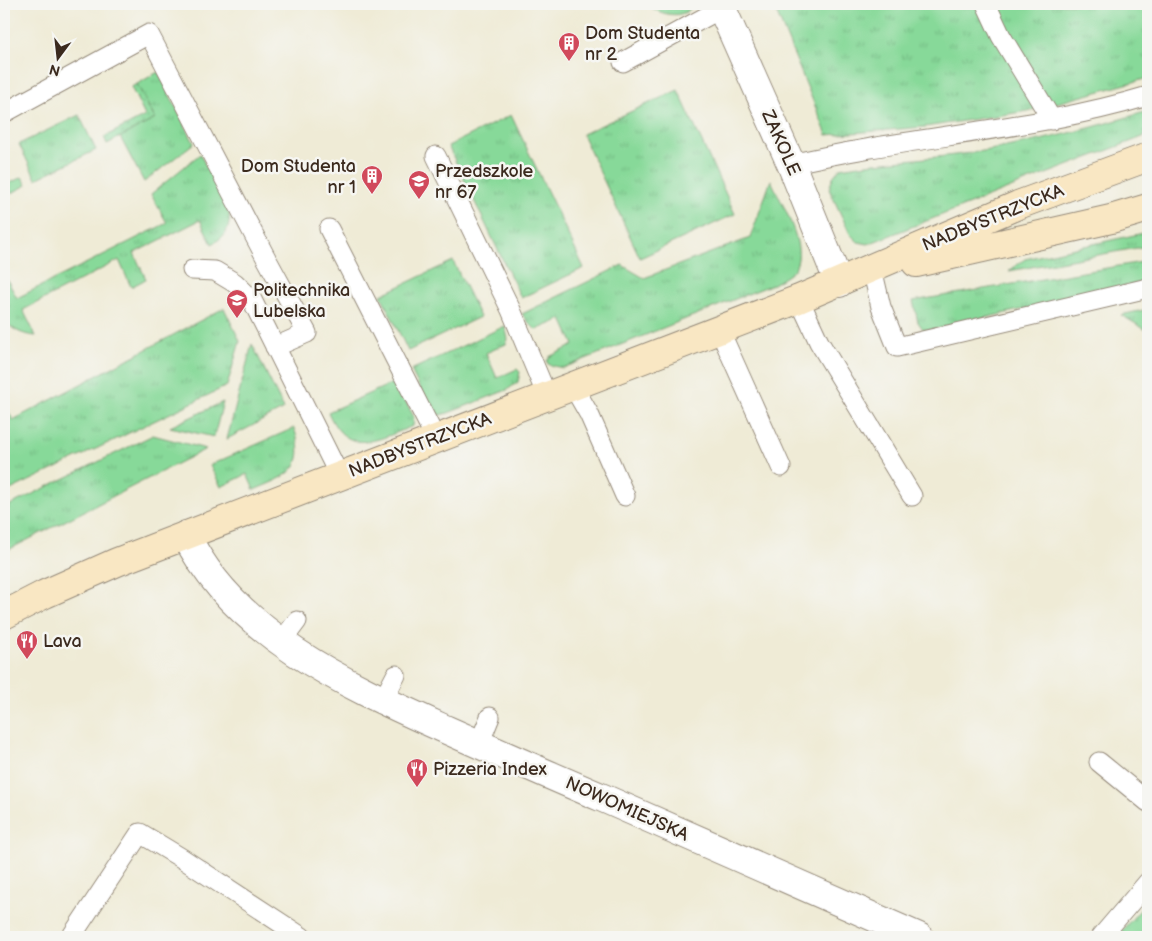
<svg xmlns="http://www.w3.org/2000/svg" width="1152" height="941" viewBox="0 0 1152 941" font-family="'Balsamiq Sans',sans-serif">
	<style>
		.grass { fill: url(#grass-tufts); stroke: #61825c }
		.garden { fill: url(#garden-dots); stroke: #61825c }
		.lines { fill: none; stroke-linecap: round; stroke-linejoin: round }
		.lane-casing { stroke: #958a7a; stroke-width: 21 }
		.street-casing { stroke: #958a7a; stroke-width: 30 }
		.secondary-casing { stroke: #958a7a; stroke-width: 30 }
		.lane { stroke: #fff; stroke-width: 19 }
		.street { stroke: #fff; stroke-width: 28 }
		.secondary { stroke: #f9e7c3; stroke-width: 28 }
		.labels { text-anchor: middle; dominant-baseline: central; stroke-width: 5; stroke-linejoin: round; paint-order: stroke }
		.poi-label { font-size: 18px; fill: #3b2a1e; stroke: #f6f6f2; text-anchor: start }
		.street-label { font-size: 18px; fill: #3b2a1e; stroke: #f6f6f2 }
	</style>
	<defs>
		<pattern id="grass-tufts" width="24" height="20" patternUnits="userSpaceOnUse" patternTransform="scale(1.25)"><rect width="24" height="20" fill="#87d999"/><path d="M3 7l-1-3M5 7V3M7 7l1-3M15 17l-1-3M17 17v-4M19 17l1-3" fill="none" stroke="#75ba83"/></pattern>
		<pattern id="garden-dots" width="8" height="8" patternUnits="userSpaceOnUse" patternTransform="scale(1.25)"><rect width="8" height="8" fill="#87d999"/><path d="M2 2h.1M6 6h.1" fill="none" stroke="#75ba83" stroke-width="1.8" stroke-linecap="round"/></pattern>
	</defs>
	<rect width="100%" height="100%" fill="#f6f6f2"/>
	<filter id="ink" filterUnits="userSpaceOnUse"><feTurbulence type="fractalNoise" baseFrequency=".02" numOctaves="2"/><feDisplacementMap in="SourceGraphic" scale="10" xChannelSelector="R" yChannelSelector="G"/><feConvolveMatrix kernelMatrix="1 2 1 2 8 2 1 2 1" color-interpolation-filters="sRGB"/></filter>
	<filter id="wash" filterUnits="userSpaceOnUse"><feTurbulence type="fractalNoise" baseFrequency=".0096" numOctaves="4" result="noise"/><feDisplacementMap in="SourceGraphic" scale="20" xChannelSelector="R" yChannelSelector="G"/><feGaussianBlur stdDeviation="1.12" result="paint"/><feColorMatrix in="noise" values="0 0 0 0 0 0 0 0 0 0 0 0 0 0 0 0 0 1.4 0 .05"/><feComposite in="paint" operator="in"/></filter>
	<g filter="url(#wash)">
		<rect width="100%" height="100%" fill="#efebd6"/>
		<path class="grass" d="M 661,4 L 694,4 C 686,19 665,16 652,8 Z
			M 773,4 L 1148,4 L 1148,78 L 1028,111 L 925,127 L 827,135 Z
			M 158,72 L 194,143 L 144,182 L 120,137 L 155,119 L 137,84 Z
			M 678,90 L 735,214 L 640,258 L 582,134 Z
			M 1148,111 L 1148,135 L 1046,174 L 868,244 L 858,242 L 850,234 L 829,189 L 833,177 L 840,168 C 886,160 932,159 977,152 C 1036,143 1092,128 1148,111 Z
			M 79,115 L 96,150 L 36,179 L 19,144 Z
			M 511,115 L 584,268 L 521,298 L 448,146 Z
			M 200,154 L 229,213 C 231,228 225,237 212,244 L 200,220 L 134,253 L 146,279 L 131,287 L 119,260 L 23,310 L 36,336 C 23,335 12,330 4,320 L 5,276 L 17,298 L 167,223 L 151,194 Z
			M 22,177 L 27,185 L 4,197 L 4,186 Z
			M 771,180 C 780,201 808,246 795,268 C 790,275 781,279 773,284 L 563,368 L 549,365 L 547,362 L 549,357 L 574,345 L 562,319 L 536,330 L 528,322 L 522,314 L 622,265 L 644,278 L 750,238 Z
			M 1148,232 L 1148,246 L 1009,271 L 1025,259 Z
			M 453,261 L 480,317 L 408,351 L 381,295 Z
			M 1148,261 L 1148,281 L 931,330 L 923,329 L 918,322 L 913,301 Z
			M 224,308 L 240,341 L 227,386 L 4,493 L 4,403 L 13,420 Z
			M 1148,309 L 1148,331 L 1121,315 Z
			M 505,326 L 508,339 L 506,344 L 486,353 L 497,378 L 517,369 L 520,372 L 518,382 L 507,390 L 448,413 L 439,415 L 431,411 L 411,370 Z
			M 252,344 L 284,409 L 227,439 Z
			M 395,382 L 414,417 L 413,426 C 378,440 347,458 328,412 Z
			M 223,402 L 214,437 L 170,427 Z
			M 294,428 C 309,470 287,476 254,490 L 247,474 L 221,487 L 210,465 Z
			M 153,435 L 206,449 L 4,552 L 4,508 Z
			M 1148,901 L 1148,937 L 1116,937 Z"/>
		<path class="garden" d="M 137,84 L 155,119 L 107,144 L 104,137 L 145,116 L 131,87 Z"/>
	</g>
	<g filter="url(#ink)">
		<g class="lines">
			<g class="lane-casing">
				<path id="lane" d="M 986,4 L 1001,36 L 1052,120
					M 623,62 L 722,8
					M 4,113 L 149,34 L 265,256 L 307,333 L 275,347
					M 436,156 L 511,310 L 547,396
					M 791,164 C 909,136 1032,131 1148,96
					M 329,229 L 436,439
					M 192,270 L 215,271 L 235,283 L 252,300 L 340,477
					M 873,273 L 881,307 L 897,347 L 1148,288
					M 799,299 L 819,342 L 912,496
					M 719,329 L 781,467
					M 573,386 L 589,414 L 625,496
					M 282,641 L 297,621
					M 383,700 L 396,675
					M 479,744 L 490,717
					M 1099,762 L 1148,802
					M 71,937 L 140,833 L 183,859 L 302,937
					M 1101,937 L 1148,882"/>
			</g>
			<g class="street-casing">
				<path id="street" d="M 720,4 L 791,164 L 839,283
					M 186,535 C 235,636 350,686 447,730 C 499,753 551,776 603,798 C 709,845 814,891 919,937"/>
			</g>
			<g class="secondary-casing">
				<path id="secondary" d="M 916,263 L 1111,219 L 1148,208
					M 4,615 L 45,594 L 117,562 L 799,299 L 1018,205 L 1148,157"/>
			</g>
			<use href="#lane" class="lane"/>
			<use href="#street" class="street"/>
			<use href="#secondary" class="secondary"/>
		</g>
	</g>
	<defs>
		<g id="building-pin" transform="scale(1.125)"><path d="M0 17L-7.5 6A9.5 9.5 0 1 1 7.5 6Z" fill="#d1495b" stroke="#f6f6f2"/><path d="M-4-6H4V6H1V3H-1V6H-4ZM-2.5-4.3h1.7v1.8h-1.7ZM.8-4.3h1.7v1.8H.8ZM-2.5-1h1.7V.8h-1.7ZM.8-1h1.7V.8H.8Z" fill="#fff"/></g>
		<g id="school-pin" transform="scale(1.125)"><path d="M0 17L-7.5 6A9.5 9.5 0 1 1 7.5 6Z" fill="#d1495b" stroke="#f6f6f2"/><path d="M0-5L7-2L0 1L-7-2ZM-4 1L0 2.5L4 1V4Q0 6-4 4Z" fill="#fff"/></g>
		<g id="university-pin" transform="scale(1.125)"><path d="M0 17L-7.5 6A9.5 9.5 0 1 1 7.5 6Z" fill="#d1495b" stroke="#f6f6f2"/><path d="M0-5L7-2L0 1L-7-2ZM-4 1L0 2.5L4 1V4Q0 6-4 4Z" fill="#fff"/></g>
		<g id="restaurant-pin" transform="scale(1.125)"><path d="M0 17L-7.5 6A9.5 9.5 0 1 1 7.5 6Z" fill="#d1495b" stroke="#f6f6f2"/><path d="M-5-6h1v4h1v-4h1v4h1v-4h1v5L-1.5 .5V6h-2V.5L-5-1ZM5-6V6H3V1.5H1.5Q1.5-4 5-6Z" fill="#fff"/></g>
	</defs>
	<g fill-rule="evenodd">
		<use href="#building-pin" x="569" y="43"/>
		<use href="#building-pin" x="372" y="176"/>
		<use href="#school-pin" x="419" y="181"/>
		<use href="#university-pin" x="237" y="300"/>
		<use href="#restaurant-pin" x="27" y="641"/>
		<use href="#restaurant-pin" x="417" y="769"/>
	</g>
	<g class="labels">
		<g class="poi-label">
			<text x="585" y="33">Dom Studenta<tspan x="585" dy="21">nr 2</tspan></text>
			<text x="356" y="166" text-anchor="end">Dom Studenta<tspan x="356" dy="21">nr 1</tspan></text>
			<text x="435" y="171">Przedszkole<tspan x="435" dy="21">nr 67</tspan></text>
			<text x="253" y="290">Politechnika<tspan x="253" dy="21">Lubelska</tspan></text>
			<text x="43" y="641">Lava</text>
			<text x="433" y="769">Pizzeria Index</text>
		</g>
		<g class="street-label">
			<text transform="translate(781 143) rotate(66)">ZAKOLE</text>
			<text transform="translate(993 218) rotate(-22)">NADBYSTRZYCKA</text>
			<text transform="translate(420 445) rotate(-21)">NADBYSTRZYCKA</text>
			<text transform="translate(627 809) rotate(24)">NOWOMIEJSKA</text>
		</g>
	</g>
	<rect width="1152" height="941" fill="none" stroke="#f6f6f2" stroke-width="20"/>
	<g transform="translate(58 58) rotate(195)" stroke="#f6f6f2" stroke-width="4" paint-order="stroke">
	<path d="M0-4L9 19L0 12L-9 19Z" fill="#3b2a1e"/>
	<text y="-8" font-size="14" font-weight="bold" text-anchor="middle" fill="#3b2a1e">N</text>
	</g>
</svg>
